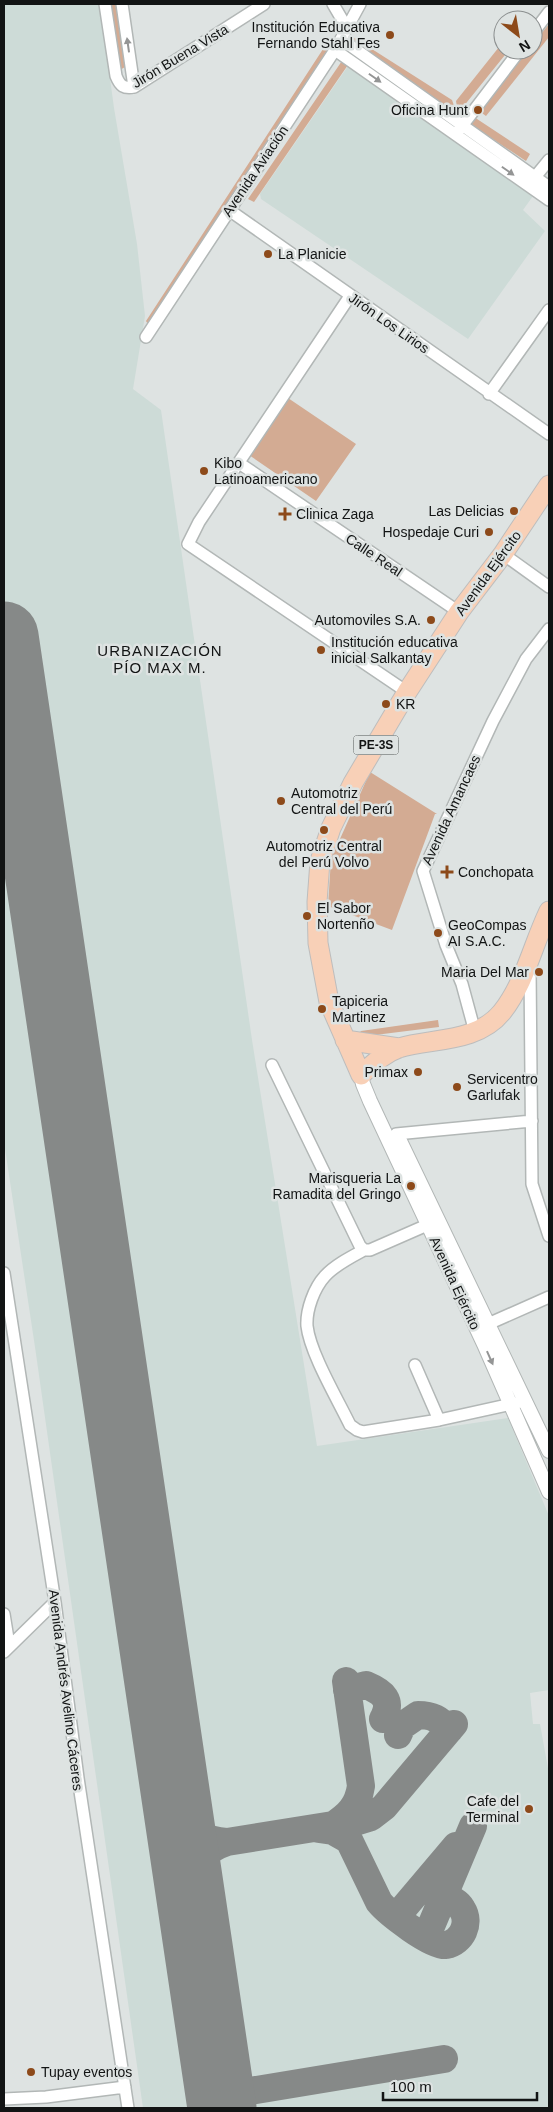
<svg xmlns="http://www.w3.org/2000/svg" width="553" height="2112" viewBox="0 0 553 2112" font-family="Helvetica,sans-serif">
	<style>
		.built { fill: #cddbd7 }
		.green { fill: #d3ab93 }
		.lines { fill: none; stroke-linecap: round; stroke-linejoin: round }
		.taxiway { stroke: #868988; stroke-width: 28 }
		.runway { stroke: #868988; stroke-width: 69 }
		.minor-casing { stroke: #b2b7b6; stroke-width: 14 }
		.tertiary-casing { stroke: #b2b7b6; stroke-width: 16 }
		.trunk-casing { stroke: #bdbdbd; stroke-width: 21 }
		.minor { stroke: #fff; stroke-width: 11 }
		.tertiary { stroke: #fff; stroke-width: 14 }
		.trunk { stroke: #f8d0b7; stroke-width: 19 }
		.oneway { fill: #949595 }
		.poi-dot { fill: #8d4a1a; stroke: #dee3e2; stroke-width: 2 }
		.labels { text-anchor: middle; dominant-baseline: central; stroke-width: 5; stroke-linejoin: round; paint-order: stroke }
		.shield { fill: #dee3e2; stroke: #4f5252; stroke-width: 1 }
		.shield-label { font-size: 12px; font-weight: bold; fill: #121414 }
		.poi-label { font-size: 14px; fill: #121414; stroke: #dee3e2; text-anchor: start }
		.street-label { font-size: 14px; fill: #121414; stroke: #dee3e2 }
		.neighbourhood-label { font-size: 15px; letter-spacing: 1px; fill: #121414; stroke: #dee3e2 }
	</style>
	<rect width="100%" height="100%" fill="#dee3e2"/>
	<path class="built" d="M 4,4 L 100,4 L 114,108 L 137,244 L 145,316 L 133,389 L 161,410 L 252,1040 L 317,1446 L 508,1418 L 549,1516 L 549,1690 L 530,1693 L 533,1724 L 540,1724 L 549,1774 L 549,2108 L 143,2108 L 35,1347 L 4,1142 Z
		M 348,66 L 533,196 L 523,210 L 545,231 L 468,339 L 261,199 L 260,194 Z"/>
	<path class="green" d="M 108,4 L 116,4 L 125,67 L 120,70 Z
		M 549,24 L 549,37 L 486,116 L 479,111 L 528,50 L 533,50 L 533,44 Z
		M 353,37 L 452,100 L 457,114 L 356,46 Z
		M 503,42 L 503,50 L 509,50 L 463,107 L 460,109 L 457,107 L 456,101 Z
		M 325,46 L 331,50 L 149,326 L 146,321 Z
		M 346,55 L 352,59 L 254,202 L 248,199 Z
		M 474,117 L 530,154 L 526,161 L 470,124 Z
		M 288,398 L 356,444 L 316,501 L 249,455 Z
		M 370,772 L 437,814 L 435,814 L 392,930 L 328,906 L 331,859 Z
		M 438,1020 L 439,1027 L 367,1036 L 357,1036 L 361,1031 Z"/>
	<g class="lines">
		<path class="taxiway" d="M 347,1690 L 366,1685 C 383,1692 393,1700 383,1719
			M 398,1735 L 402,1726 L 418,1715 C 432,1715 440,1719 449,1730
			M 177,1810 C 190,1830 203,1841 227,1842 L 358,1821 L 371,1817 L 384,1807 L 454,1724
			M 332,1826 C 349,1815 358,1806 361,1786 L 346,1681
			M 319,1829 L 333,1831 L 349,1840 L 379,1902 C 388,1913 432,1947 446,1945 C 462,1942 471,1923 462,1909 C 458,1902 451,1899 443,1896
			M 190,1891 C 196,1865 200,1851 227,1842
			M 396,1917 L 456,1846
			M 426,1938 L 473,1826
			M 220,2096 L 444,2059"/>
		<path class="runway" d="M 4,636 L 222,2108"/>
		<g class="minor-casing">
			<path id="minor" d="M 105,4 L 116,76 C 120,86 124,89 134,87 L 264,4
				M 122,4 L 134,87
				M 333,4 L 347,28
				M 533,33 L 549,12
				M 341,39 L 549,187
				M 335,50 L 549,200
				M 459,130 L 520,50
				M 531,182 L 549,160
				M 229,210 L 549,434
				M 350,296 L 199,522 L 188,544 L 407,692
				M 146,337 L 335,50 L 360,4
				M 489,394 L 549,310
				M 239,463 L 459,612
				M 503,554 L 549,587
				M 530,968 L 532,1184 L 549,1236
				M 475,1032 L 462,984 L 446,945 L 423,871 L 493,721 L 526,659 L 549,629
				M 272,1065 L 360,1246 L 364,1250 L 370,1250 L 434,1222
				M 396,1134 L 532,1121
				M 364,1250 C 351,1257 335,1265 325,1276 C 314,1288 306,1310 307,1326 C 310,1353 338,1400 350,1425 L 357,1430 L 363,1432 L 439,1420 L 525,1401
				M 4,1273 L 55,1602 L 78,1778 L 128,2108
				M 488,1324 L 549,1297
				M 415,1365 L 439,1420
				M 4,1614 L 9,1645
				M 4,1652 L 55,1602
				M 4,2099 L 46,2097 L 125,2087"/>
		</g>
		<g class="tertiary-casing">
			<path id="tertiary" d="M 361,1075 L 363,1084 L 370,1101 L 484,1344 L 549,1492
				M 399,1139 L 549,1451"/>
		</g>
		<g class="trunk-casing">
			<path id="trunk" d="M 549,485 L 503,554 L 459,612 L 407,692 L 353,783 L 331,828 L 320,861 L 317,902 L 318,943 L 329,1002 L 361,1075 C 373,1064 384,1053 399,1048 C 433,1038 477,1043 502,1012 C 525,983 533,944 549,911
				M 345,1040 L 399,1048"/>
		</g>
		<use href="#minor" class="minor"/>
		<use href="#tertiary" class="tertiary"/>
		<use href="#trunk" class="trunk"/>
	</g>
	<defs><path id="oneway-solid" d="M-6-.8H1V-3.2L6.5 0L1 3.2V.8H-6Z" transform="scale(1.25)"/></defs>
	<g class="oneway">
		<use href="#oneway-solid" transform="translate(128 45) rotate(-98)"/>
		<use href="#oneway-solid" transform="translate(375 78) rotate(35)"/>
		<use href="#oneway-solid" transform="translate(508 171) rotate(35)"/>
		<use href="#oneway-solid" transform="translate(490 1358) rotate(66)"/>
	</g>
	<g class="poi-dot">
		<circle cx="390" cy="35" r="5"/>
		<circle cx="478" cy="110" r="5"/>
		<circle cx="268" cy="254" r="5"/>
		<circle cx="204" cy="471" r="5"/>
		<circle cx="514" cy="511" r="5"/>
		<path d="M282.5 506.5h5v5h5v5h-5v5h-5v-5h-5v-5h5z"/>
		<circle cx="489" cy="532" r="5"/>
		<circle cx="431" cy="620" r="5"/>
		<circle cx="321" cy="650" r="5"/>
		<circle cx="386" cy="704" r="5"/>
		<circle cx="281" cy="801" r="5"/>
		<circle cx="324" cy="830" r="5"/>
		<path d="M444.5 864.5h5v5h5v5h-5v5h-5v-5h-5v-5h5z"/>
		<circle cx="307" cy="916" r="5"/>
		<circle cx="438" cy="933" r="5"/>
		<circle cx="539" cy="972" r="5"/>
		<circle cx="322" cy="1009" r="5"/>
		<circle cx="418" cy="1072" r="5"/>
		<circle cx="457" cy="1087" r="5"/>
		<circle cx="411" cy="1186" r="5"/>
		<circle cx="529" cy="1809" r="5"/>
		<circle cx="31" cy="2072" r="5"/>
	</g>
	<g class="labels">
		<rect class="shield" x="353.5" y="735.5" width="45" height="19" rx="4"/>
		<g class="shield-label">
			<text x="376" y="745">PE-3S</text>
		</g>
		<g class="poi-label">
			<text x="380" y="27" text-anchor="end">Institución Educativa<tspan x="380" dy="16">Fernando Stahl Fes</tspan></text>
			<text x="468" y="110" text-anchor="end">Oficina Hunt</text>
			<text x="278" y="254">La Planicie</text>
			<text x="214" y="463">Kibo<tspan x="214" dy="16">Latinoamericano</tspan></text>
			<text x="504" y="511" text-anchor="end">Las Delicias</text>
			<text x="296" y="514">Clinica Zaga</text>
			<text x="479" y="532" text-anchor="end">Hospedaje Curi</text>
			<text x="421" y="620" text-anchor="end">Automoviles S.A.</text>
			<text x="331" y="642">Institución educativa<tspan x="331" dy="16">inicial Salkantay</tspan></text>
			<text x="396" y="704">KR</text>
			<text x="291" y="793">Automotriz<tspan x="291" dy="16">Central del Perú</tspan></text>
			<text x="324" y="846" text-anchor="middle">Automotriz Central<tspan x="324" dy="16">del Perú Volvo</tspan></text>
			<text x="458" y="872">Conchopata</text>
			<text x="317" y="908">El Sabor<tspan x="317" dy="16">Nortenño</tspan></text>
			<text x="448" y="925">GeoCompas<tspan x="448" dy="16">AI S.A.C.</tspan></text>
			<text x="529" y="972" text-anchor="end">Maria Del Mar</text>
			<text x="332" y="1001">Tapiceria<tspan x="332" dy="16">Martinez</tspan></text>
			<text x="408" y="1072" text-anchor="end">Primax</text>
			<text x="467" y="1079">Servicentro<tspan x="467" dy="16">Garlufak</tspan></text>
			<text x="401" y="1178" text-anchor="end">Marisqueria La<tspan x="401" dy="16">Ramadita del Gringo</tspan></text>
			<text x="519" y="1801" text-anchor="end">Cafe del<tspan x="519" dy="16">Terminal</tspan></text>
			<text x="41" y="2072">Tupay eventos</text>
		</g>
		<g class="street-label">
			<text transform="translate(180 56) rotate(-31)">Jirón Buena Vista</text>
			<text transform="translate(255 171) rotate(-56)">Avenida Aviación</text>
			<text transform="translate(389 323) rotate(35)">Jirón Los Lirios</text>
			<text transform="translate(374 555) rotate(34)">Calle Real</text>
			<text transform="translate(488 573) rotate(-54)">Avenida Ejército</text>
			<text transform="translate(451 810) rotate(-65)">Avenida Amancaes</text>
			<text transform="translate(455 1283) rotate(65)">Avenida Ejército</text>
			<text transform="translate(66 1690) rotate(83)">Avenida Andrés Avelino Cáceres</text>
		</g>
		<g class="neighbourhood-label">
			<text x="160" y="650">URBANIZACIÓN<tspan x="160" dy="17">PÍO MAX M.</tspan></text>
		</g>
	</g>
	<rect width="553" height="2112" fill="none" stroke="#121414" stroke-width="10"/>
	<g transform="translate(518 35) rotate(149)"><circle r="24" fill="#dee3e2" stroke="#8c9090"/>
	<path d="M0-4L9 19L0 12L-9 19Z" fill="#8d4a1a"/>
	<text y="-8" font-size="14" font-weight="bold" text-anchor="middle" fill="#121414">N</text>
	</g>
	<path d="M383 2092v8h154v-8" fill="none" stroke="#121414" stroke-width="2.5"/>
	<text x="390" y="2092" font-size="15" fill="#121414" stroke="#dee3e2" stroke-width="4" paint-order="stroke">100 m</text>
</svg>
